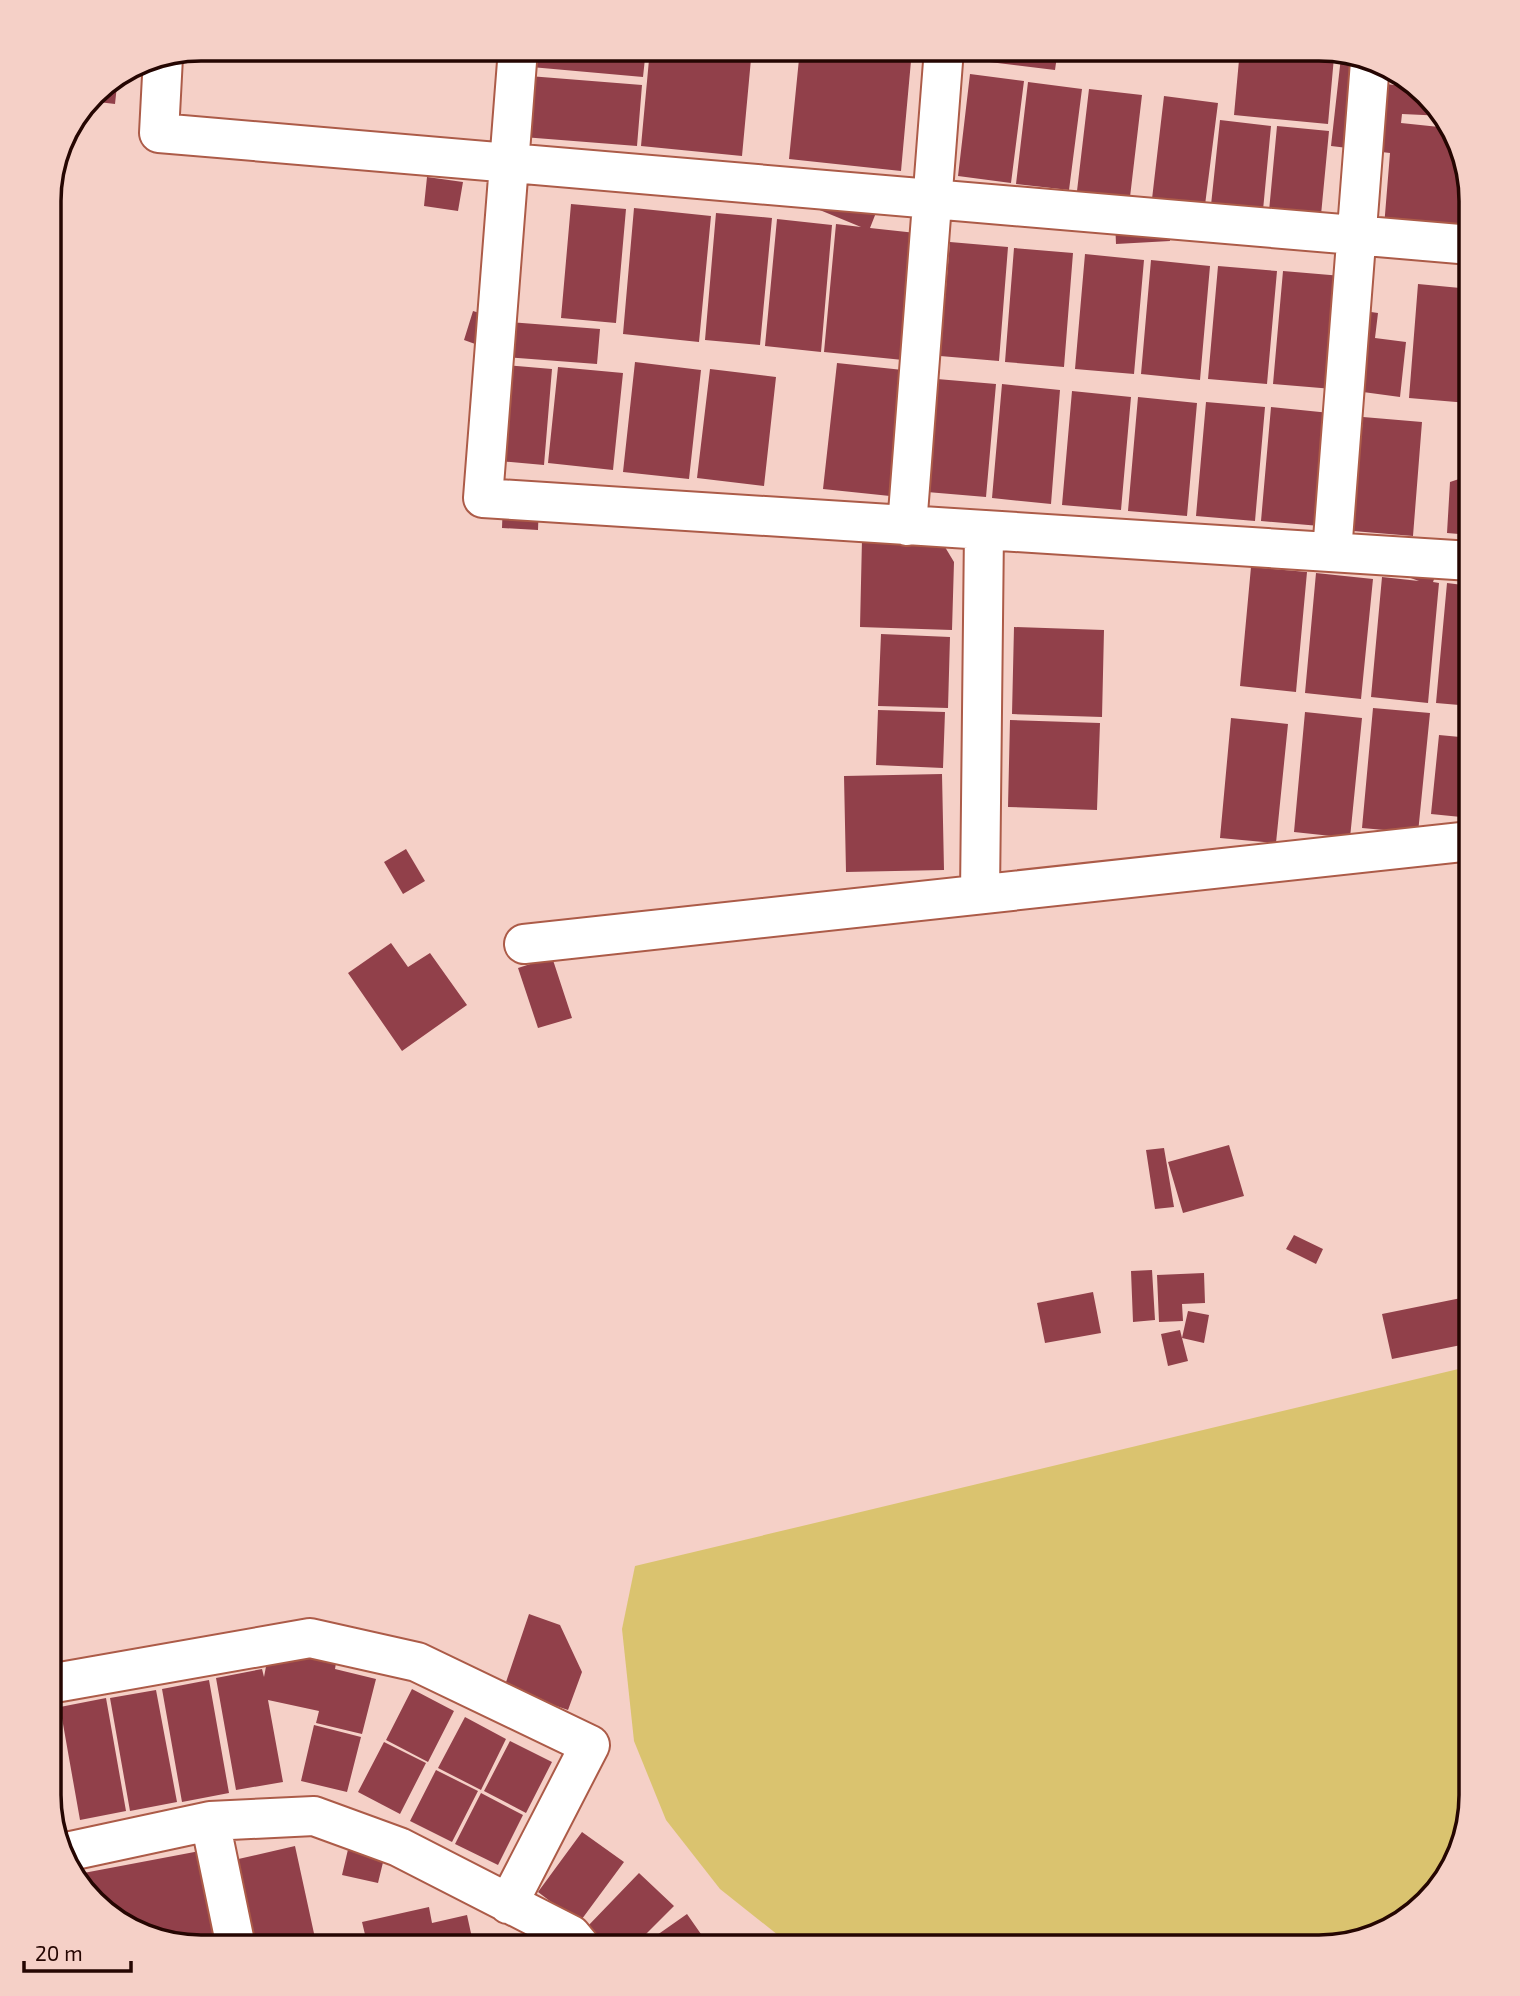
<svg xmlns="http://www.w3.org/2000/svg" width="1520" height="1996" viewBox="0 0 1520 1996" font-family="'Exo 2',sans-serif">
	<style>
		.green { fill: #dac36f }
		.building { fill: #91404a }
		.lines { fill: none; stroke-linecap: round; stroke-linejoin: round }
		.minor-casing { stroke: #ac5b48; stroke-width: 42 }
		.minor { stroke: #fff; stroke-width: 38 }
		.rim { fill: none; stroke: #250602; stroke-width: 3.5 }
	</style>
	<rect width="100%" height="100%" fill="#f5d0c7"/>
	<path class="green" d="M 1471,1366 L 1471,1795 L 1451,1871 L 1403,1922 L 1319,1947 L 793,1947 L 720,1889 L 666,1820 L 634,1741 L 622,1629 L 635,1566 Z"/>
	<path class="building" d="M 533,49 L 646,49 L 643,77 L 531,67 Z
		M 650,49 L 751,59 L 742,156 L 641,146 Z
		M 800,49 L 911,61 L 901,171 L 789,159 Z
		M 966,49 L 1058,49 L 1055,70 L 965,59 Z
		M 1240,49 L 1334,57 L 1328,124 L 1234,115 Z
		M 1306,49 L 1329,49 L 1334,51 L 1334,54 L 1306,51 Z
		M 1341,57 L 1362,59 L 1380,83 L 1394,85 L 1395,70 L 1445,116 L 1402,114 L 1401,123 L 1449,128 L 1471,201 L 1471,235 L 1384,227 L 1390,153 L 1331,146 Z
		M 970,74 L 1024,81 L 1011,183 L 958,176 Z
		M 118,76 L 115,104 L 90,101 L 100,87 Z
		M 529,76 L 642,85 L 637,146 L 523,137 Z
		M 1028,82 L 1082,89 L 1069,190 L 1016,184 Z
		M 1089,89 L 1142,95 L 1130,197 L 1077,191 Z
		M 1164,96 L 1218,103 L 1205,205 L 1152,199 Z
		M 1220,120 L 1271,126 L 1263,210 L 1211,205 Z
		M 1277,126 L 1329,131 L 1321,215 L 1269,211 Z
		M 427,177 L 463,182 L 458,211 L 424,206 Z
		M 881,200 L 870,228 L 916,233 L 903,360 L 824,352 L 836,224 L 861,227 L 810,206 Z
		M 571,204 L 626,209 L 616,323 L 561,318 Z
		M 634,208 L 711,216 L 699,342 L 623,334 Z
		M 716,213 L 772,218 L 760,345 L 705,340 Z
		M 1169,216 L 1170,241 L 1116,244 L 1115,220 Z
		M 777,219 L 832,225 L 821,352 L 765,346 Z
		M 950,242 L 1008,247 L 999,361 L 940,356 Z
		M 1014,248 L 1073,253 L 1064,367 L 1005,362 Z
		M 1085,254 L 1144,260 L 1134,374 L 1075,369 Z
		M 1151,260 L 1210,266 L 1200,380 L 1141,374 Z
		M 1218,266 L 1277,271 L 1267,384 L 1208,379 Z
		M 1283,271 L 1342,276 L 1333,389 L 1273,384 Z
		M 1418,284 L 1471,289 L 1471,364 L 1468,403 L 1409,398 Z
		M 1343,308 L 1378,313 L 1375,338 L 1406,342 L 1400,397 L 1363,392 L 1368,345 L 1338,340 Z
		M 473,311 L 509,322 L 600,329 L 597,364 L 503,357 L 503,354 L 464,340 Z
		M 635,362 L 701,370 L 689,479 L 623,472 Z
		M 837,363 L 903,370 L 890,496 L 823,489 Z
		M 506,365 L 552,369 L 544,465 L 498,461 Z
		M 558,367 L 623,373 L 613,470 L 548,463 Z
		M 710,369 L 776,377 L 764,486 L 697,478 Z
		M 937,379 L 996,384 L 986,497 L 927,492 Z
		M 1002,384 L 1060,390 L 1051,504 L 992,498 Z
		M 1072,391 L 1131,397 L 1121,510 L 1062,505 Z
		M 1138,397 L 1197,403 L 1187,516 L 1128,511 Z
		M 1206,402 L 1265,407 L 1255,521 L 1196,516 Z
		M 1271,407 L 1330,413 L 1320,526 L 1261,521 Z
		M 1363,417 L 1422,422 L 1413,536 L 1353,531 Z
		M 1471,475 L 1471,535 L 1447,533 L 1450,482 Z
		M 503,500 L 539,502 L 538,530 L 502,528 Z
		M 862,539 L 945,547 L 954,562 L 952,630 L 860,627 Z
		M 1421,541 L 1445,550 L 1433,582 L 1439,583 L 1428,703 L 1371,697 L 1382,577 L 1419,581 L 1408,577 Z
		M 1251,567 L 1307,572 L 1296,692 L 1240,686 Z
		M 1316,573 L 1373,579 L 1361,699 L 1305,693 Z
		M 1447,583 L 1471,586 L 1471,706 L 1436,703 Z
		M 1014,627 L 1104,630 L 1102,717 L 1012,714 Z
		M 881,634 L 950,637 L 948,708 L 878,706 Z
		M 1373,708 L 1430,713 L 1418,833 L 1362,828 Z
		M 878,710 L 945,712 L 943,768 L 876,765 Z
		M 1305,712 L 1362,718 L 1350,838 L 1294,832 Z
		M 1231,718 L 1288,724 L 1276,843 L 1220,838 Z
		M 1010,720 L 1100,723 L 1097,810 L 1008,807 Z
		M 1439,735 L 1471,738 L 1471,818 L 1431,814 Z
		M 942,774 L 944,870 L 846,872 L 844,776 Z
		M 406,849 L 425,881 L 403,894 L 384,862 Z
		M 391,943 L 408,967 L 430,953 L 467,1005 L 402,1051 L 348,973 Z
		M 552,957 L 572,1018 L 538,1028 L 518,968 Z
		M 1229,1145 L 1244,1196 L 1183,1213 L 1168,1162 Z
		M 1164,1148 L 1174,1207 L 1155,1209 L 1146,1150 Z
		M 1294,1235 L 1323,1249 L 1316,1264 L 1286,1249 Z
		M 1152,1270 L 1155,1320 L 1133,1322 L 1131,1271 Z
		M 1204,1273 L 1205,1303 L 1182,1304 L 1183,1321 L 1159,1322 L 1157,1275 Z
		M 1093,1292 L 1101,1333 L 1045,1343 L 1037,1303 Z
		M 1471,1296 L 1471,1343 L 1392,1359 L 1382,1314 Z
		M 1188,1311 L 1209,1315 L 1204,1343 L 1182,1338 L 1188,1361 L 1168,1366 L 1161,1334 L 1180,1330 L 1182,1338 Z
		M 529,1614 L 560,1625 L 582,1672 L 568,1710 L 504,1688 Z
		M 272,1635 L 303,1656 L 336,1663 L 335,1669 L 376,1679 L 362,1734 L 316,1723 L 319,1711 L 268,1700 L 283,1782 L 236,1790 L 216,1678 L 262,1669 L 264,1677 Z
		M 209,1680 L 229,1793 L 182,1802 L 162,1689 Z
		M 412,1689 L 454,1711 L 428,1762 L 386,1740 Z
		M 156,1690 L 177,1802 L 130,1811 L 110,1698 Z
		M 106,1698 L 126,1811 L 80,1820 L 60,1707 Z
		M 465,1717 L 506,1739 L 481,1790 L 438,1768 Z
		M 314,1725 L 361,1737 L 347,1792 L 301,1781 Z
		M 510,1741 L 552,1762 L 526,1813 L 484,1791 Z
		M 384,1742 L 426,1763 L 400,1814 L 358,1792 Z
		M 49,1757 L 61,1821 L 57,1822 L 49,1795 Z
		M 436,1770 L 478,1791 L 452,1842 L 410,1821 Z
		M 481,1793 L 523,1815 L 498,1865 L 455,1844 Z
		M 582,1832 L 624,1862 L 579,1923 L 538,1892 Z
		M 350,1841 L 386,1850 L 378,1883 L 342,1875 Z
		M 295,1846 L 315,1938 L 274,1947 L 253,1947 L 234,1860 Z
		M 205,1850 L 222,1947 L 201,1947 L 125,1927 L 74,1879 L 73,1875 Z
		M 639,1873 L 674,1906 L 633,1947 L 605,1947 L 586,1928 Z
		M 429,1907 L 432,1923 L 467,1915 L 474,1947 L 368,1947 L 362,1922 Z
		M 687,1914 L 710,1947 L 640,1947 Z"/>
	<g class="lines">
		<g class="minor-casing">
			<path id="minor" d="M 518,49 L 483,498 L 1471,561
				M 163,57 L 159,133 L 1471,245
				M 907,526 L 944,49
				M 1332,552 L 1370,62
				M 980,894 L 984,530
				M 524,944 L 1471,841
				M 49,1684 L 310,1638 L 417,1662 L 590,1745 L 508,1904
				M 210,1821 L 236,1947
				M 66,1852 L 210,1821 L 314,1816 L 399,1847 L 571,1935 L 581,1947"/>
		</g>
		<use href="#minor" class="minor"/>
	</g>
	<path d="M0 0H1520V1996H0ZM201 61H1319A140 140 0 0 1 1459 201V1795A140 140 0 0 1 1319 1935H201A140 140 0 0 1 61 1795V201A140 140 0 0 1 201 61Z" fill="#f5d0c7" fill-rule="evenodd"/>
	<path class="rim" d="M201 61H1319A140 140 0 0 1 1459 201V1795A140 140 0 0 1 1319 1935H201A140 140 0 0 1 61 1795V201A140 140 0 0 1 201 61Z"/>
	<path d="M24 1961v10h107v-10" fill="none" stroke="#250602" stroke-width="3.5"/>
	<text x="35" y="1961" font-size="21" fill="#250602" stroke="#f5d0c7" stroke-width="5" paint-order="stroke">20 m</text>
</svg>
